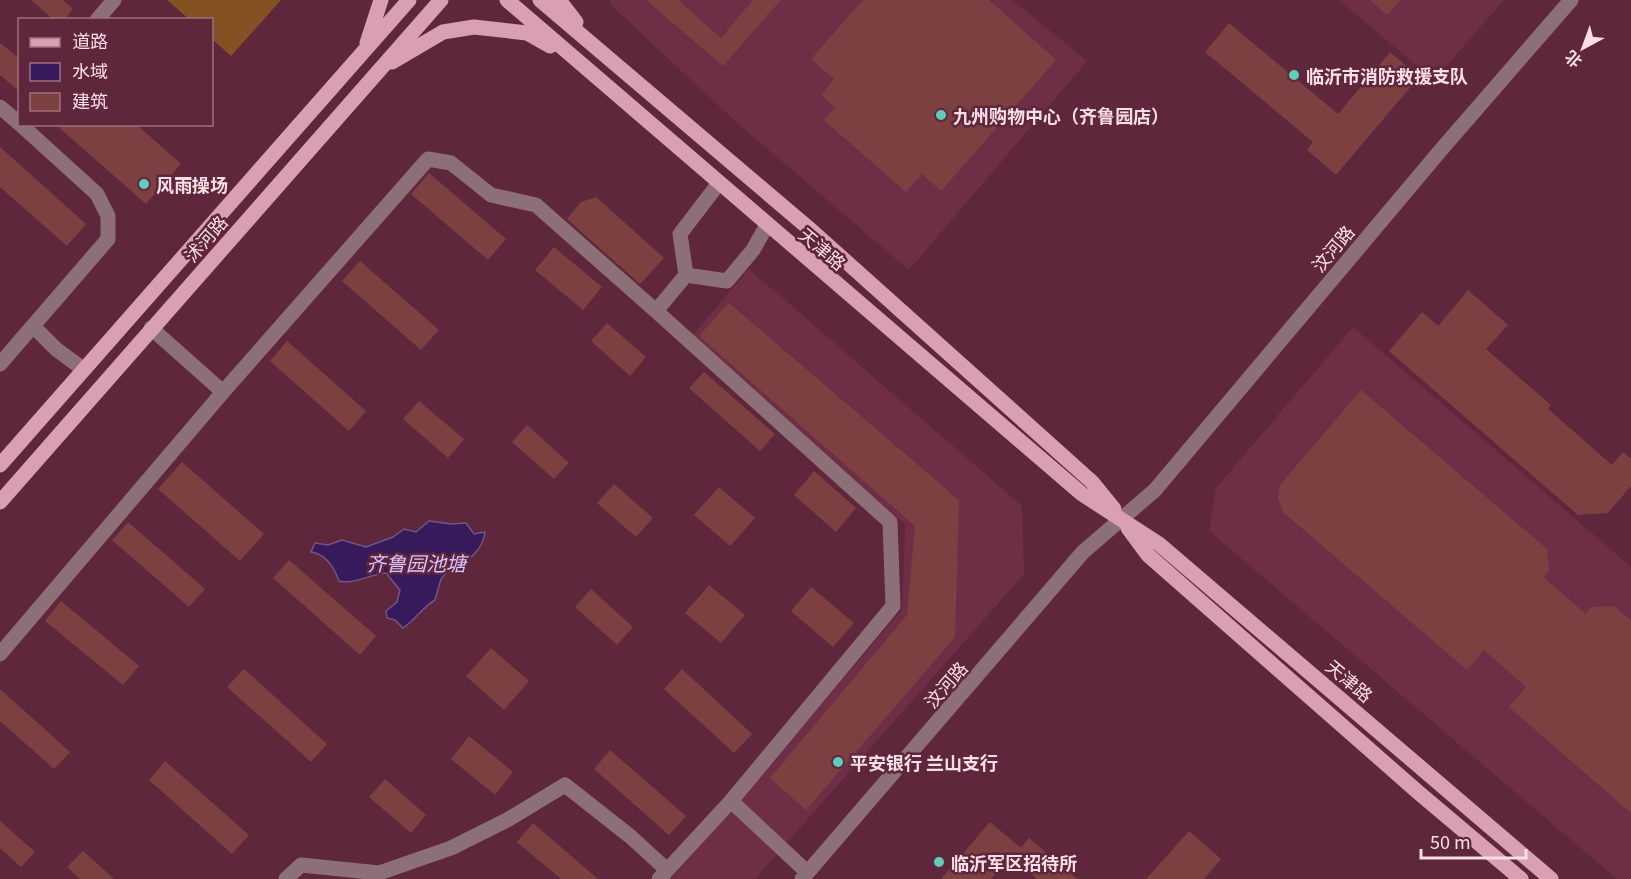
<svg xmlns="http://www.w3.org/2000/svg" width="1631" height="879" viewBox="0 0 1631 879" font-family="Georgia,'Noto Sans SC',serif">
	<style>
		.built { fill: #6e2f46 }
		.green { fill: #845122 }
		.water { fill: #361a5b; stroke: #715585; stroke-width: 1.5 }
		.building { fill: #7d4041 }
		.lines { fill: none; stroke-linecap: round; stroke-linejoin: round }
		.minor { stroke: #8c6f77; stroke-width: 15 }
		.major { stroke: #d9a0b1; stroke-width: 15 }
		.poi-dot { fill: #5dceb9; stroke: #5f273b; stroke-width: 2 }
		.labels { text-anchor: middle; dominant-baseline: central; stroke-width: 5; stroke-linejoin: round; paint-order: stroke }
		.poi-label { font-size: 18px; font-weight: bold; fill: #fcdee6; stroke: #5f273b; text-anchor: start }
		.street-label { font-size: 18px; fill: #fcdee6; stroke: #5f273b }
		.water-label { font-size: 20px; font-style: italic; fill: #d7c3ff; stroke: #5f273b }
	</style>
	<rect width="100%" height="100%" fill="#5f273b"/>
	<path class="built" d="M 610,0 L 1012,0 L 1087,61 L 909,270 L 736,122 L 611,5 Z
		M 1339,0 L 1504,0 L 1434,80 Z
		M 749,269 L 1022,506 L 1024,574 L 755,879 L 671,879 L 902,610 L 905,525 L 692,336 Z
		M 1353,327 L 1631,567 L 1631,879 L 1617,879 L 1209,531 L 1216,488 Z"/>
	<path class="green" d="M 167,0 L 281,0 L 231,56 L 212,39 L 212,20 L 189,19 Z"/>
	<path class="water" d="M 429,521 L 451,524 L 466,523 L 474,534 L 485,532 C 483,550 468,563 451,566 L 441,579 L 435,600 C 423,607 416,619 403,628 L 395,620 L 387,618 L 386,611 L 397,602 L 400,590 L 386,573 C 371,574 353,585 339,581 C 334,567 326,554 311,552 L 315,543 L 328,545 L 342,540 L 366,547 L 393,537 L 404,529 L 416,532 Z"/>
	<path class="building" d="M 31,0 L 63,0 L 73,9 L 64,20 L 54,20 Z
		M 646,0 L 678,0 L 721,38 L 753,0 L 781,0 L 723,66 Z
		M 863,0 L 989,0 L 1056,60 L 941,191 L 922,174 L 906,192 L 824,120 L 835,107 L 821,95 L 834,79 L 811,59 Z
		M 1370,0 L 1401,0 L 1387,15 Z
		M 1229,23 L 1338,114 L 1390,52 L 1419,77 L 1336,175 L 1307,150 L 1313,142 L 1205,52 Z
		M 0,43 L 20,59 L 20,92 L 0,75 Z
		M 55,124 L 136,124 L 181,164 L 146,204 Z
		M 0,147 L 86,224 L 67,246 L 0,187 Z
		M 429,173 L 506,239 L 488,260 L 411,194 Z
		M 596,197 L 664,258 L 640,284 L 567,219 L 581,202 Z
		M 554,247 L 602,287 L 583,310 L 535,270 Z
		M 360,261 L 439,330 L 421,350 L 342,281 Z
		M 1468,290 L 1508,325 L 1486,349 L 1551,405 L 1548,409 L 1612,465 L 1623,452 L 1631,459 L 1631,486 L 1608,513 L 1578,515 L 1389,351 L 1422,312 L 1438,326 Z
		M 729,303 L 959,500 L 955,637 L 806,810 L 770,778 L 907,615 L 915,526 L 699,336 Z
		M 607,323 L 646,357 L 630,376 L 591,341 Z
		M 287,341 L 366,411 L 349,431 L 270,361 Z
		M 704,372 L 775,434 L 760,451 L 689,388 Z
		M 1361,390 L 1547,549 L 1549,571 L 1543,577 L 1586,614 L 1591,607 L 1614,606 L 1631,621 L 1631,813 L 1509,707 L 1526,687 L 1484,650 L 1467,670 L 1283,512 L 1278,498 L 1280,485 Z
		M 419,401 L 464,439 L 448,458 L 403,419 Z
		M 527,425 L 569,463 L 554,479 L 512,442 Z
		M 182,462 L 264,534 L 240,561 L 158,489 Z
		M 814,471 L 856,508 L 836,532 L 794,495 Z
		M 614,484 L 653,518 L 636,537 L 597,503 Z
		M 719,487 L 755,518 L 730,546 L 694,515 Z
		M 128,522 L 205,589 L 189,607 L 112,540 Z
		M 289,560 L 376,636 L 360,655 L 273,578 Z
		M 709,585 L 745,615 L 721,643 L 685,613 Z
		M 811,587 L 854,623 L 833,647 L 791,611 Z
		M 591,589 L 633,627 L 617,645 L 575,607 Z
		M 61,601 L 139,666 L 123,685 L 45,621 Z
		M 491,648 L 529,681 L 504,710 L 466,676 Z
		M 244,669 L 327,744 L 311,762 L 227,687 Z
		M 682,669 L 752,734 L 734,753 L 664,689 Z
		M 0,689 L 70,752 L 54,769 L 0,721 Z
		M 469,736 L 513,772 L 495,795 L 451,759 Z
		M 610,750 L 686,816 L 669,835 L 594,769 Z
		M 165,761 L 249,835 L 232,854 L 149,780 Z
		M 385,779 L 426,815 L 411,833 L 369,797 Z
		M 0,821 L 35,852 L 21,867 L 0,848 Z
		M 990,822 L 1021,848 L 1029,838 L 1077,879 L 1037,879 L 1011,856 L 991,879 L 941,879 Z
		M 533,823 L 598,879 L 561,879 L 517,842 Z
		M 1189,831 L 1221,859 L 1204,879 L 1146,879 Z
		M 83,851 L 114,879 L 80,879 L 67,867 Z"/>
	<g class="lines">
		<path class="minor" d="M 97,20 L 114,0
			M 0,107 L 20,124
			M 767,225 L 753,250 L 727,281 L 686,275 L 656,311 L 890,522 L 893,606 L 731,801 L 807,872
			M 686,275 L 680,234 L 719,183
			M 33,326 L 56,349 L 83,369
			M 151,328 L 223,392
			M 0,364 L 108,239 L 108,216 L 97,194 L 20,124
			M 0,654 L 223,392 L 428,159 L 451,163 L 491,195 L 536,205 L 656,311
			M 286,879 L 301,865 L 379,873 L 451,848 L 507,820 L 565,785 L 631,837 L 667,870
			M 659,879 L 731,801
			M 802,879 L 1083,552 L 1155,490 L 1440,151 L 1571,0"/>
		<path class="major" d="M 507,0 L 1082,494 L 1159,544 L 1551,879
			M 540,0 L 812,231 L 1092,482 L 1114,509
			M 559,0 L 576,22
			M 367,43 L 381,0
			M 392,62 L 443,32 L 474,27 L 527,33 L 550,46
			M 0,465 L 409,0
			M 0,502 L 441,0
			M 1128,528 L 1148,555 L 1419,793 L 1521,879"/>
	</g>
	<g class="poi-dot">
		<circle cx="1294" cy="75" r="6"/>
		<circle cx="941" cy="115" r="6"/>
		<circle cx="144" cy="184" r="6"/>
		<circle cx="838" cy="762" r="6"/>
		<circle cx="939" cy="862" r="6"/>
	</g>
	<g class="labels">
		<g class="poi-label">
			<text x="1306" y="75">临沂市消防救援支队</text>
			<text x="953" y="115">九州购物中心（齐鲁园店）</text>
			<text x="156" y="184">风雨操场</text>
			<text x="850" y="762">平安银行 兰山支行</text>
			<text x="951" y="862">临沂军区招待所</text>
		</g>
		<g class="street-label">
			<text transform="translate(205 238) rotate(-49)">沭河路</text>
			<text transform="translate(823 248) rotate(40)">天津路</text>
			<text transform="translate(1332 248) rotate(-50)">汶河路</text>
			<text transform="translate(1350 680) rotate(40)">天津路</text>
			<text transform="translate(945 684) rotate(-49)">汶河路</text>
		</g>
		<g class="water-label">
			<text x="416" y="562">齐鲁园池塘</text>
		</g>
	</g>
	<rect x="18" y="18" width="195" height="108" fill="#5f273b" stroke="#9e707f" stroke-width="1.5"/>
	<rect x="30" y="38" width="30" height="9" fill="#d9a0b1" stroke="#9e707f" stroke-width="1.5"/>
	<text x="72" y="48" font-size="18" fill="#fcdee6">道路</text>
	<rect x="30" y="63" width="30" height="18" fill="#361a5b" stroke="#9e707f" stroke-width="1.5"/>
	<text x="72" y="78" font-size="18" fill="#fcdee6">水域</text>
	<rect x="30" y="93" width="30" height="18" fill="#7d4041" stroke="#9e707f" stroke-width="1.5"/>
	<text x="72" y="108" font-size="18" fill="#fcdee6">建筑</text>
	<g transform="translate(1583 48) rotate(221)" stroke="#5f273b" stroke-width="4.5" paint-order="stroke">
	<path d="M0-4.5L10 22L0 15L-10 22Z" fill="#fcdee6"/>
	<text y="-9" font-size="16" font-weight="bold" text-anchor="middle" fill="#fcdee6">北</text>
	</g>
	<path d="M1421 849v9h105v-9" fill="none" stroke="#fcdee6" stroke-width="3"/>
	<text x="1430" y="849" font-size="18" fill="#fcdee6" stroke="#5f273b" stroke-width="4.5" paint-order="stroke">50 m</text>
</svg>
